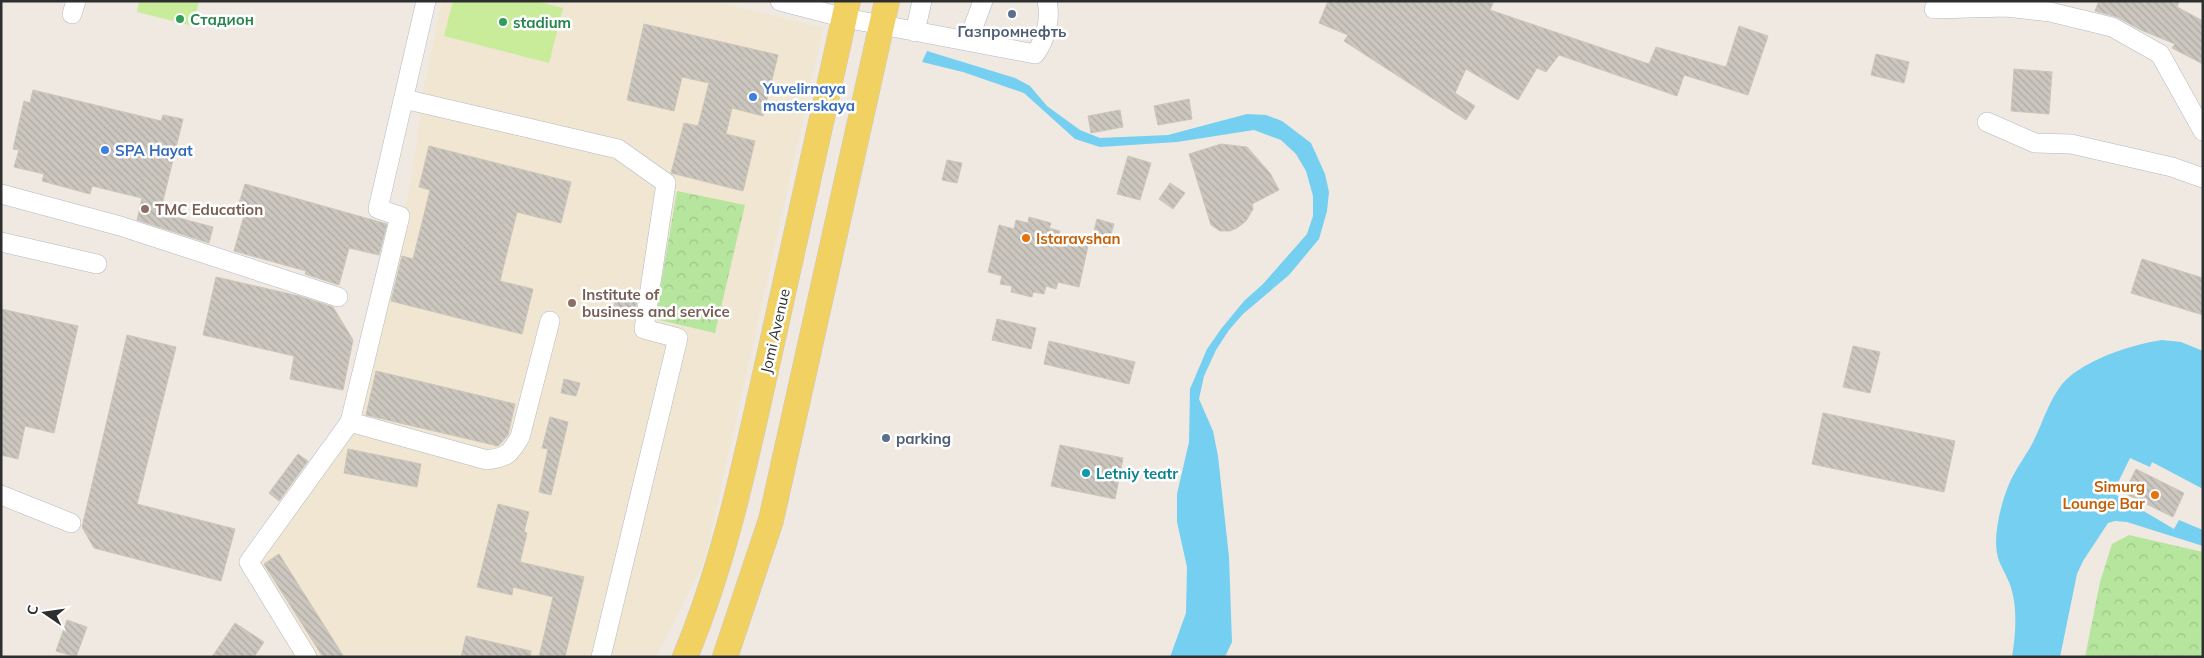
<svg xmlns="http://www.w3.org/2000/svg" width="2204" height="658" viewBox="0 0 2204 658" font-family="Mulish,sans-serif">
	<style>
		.education { fill: #f0e6d1 }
		.forest { fill: url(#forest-crowns) }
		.pitch { fill: #c9ec9a }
		.water { fill: #75cff0 }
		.building { fill: url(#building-back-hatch); stroke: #cbc5ba }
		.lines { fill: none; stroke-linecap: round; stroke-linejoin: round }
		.minor-casing { stroke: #b4b7c1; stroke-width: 20 }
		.major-casing { stroke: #c9c9c9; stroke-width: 26 }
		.minor { stroke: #fff; stroke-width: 19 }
		.major { stroke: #f2d163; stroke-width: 25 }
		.service-dot { fill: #5c6f8a; stroke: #fff; stroke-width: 2 }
		.leisure-dot { fill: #2e9e5b; stroke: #fff; stroke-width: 2 }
		.shop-dot { fill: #3f7fe0; stroke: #fff; stroke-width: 2 }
		.education-dot { fill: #8d6e63; stroke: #fff; stroke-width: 2 }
		.food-dot { fill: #e8710a; stroke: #fff; stroke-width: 2 }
		.culture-dot { fill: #0f9aa8; stroke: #fff; stroke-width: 2 }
		.labels { text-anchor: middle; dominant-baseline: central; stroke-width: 5; stroke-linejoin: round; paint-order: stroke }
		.leisure-label { font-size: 15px; font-weight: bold; fill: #27864d; stroke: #fff; text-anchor: start }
		.service-label { font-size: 15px; font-weight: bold; fill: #4e5e75; stroke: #fff }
		.shop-label { font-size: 15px; font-weight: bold; fill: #366cbe; stroke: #fff; text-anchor: start }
		.education-label { font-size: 15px; font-weight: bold; fill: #785e54; stroke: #fff; text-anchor: start }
		.food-label { font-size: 15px; font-weight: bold; fill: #c56008; stroke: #fff; text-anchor: start }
		.street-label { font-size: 15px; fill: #2e2e2e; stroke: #fff }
		.culture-label { font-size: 15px; font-weight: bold; fill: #0d838f; stroke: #fff; text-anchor: start }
	</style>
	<defs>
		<pattern id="forest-crowns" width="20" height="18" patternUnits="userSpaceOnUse" patternTransform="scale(1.25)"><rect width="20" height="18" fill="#b6e59e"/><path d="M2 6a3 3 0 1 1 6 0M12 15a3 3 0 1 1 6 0" fill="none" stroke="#9dc588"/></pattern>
		<pattern id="building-back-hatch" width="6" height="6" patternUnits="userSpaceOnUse" patternTransform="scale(1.25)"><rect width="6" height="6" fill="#cbc7bf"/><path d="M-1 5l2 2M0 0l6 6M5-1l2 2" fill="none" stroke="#afaba4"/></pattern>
	</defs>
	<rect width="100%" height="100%" fill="#efe9e1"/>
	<path class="education" d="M 442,1 L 714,1 L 823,28 L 705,559 L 656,657 L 317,657 L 258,565 L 355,424 L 411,182 L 424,86 Z"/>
	<path class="forest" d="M 677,191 L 745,205 L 715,333 L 655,319 Z
		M 2129,535 L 2203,552 L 2203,657 L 2085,657 L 2100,582 L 2112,544 Z"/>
	<path class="pitch" d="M 139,1 L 199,1 L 193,26 L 137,12 Z
		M 453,1 L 535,1 L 563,8 L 549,63 L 444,36 Z"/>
	<path class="water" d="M 927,51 L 1015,78 L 1030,86 L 1047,106 L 1080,130 L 1100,138 L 1168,135 L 1247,114 L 1266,115 L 1282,121 L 1311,143 L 1325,174 L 1329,192 L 1327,211 L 1319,239 L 1289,275 L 1243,314 L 1229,330 L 1216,350 L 1204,376 L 1199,399 L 1213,431 L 1218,456 L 1229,557 L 1232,642 L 1225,657 L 1170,657 L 1186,613 L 1187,567 L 1177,522 L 1177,494 L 1189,442 L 1190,389 L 1207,349 L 1221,329 L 1244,301 L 1263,284 L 1307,234 L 1313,216 L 1313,196 L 1306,171 L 1296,154 L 1281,140 L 1254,130 L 1177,142 L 1100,147 L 1075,139 L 1024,93 L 963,72 L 922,62 Z
		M 2162,340 L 2181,342 L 2203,351 L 2203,489 L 2152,462 L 2150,467 L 2130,458 L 2113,493 L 2174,529 L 2179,520 L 2203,530 L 2203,546 L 2127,522 L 2115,521 L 2108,523 L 2083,561 L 2077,574 L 2060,657 L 2012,657 C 2016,633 2018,604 2009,582 C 2002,565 1997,563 1996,543 C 1996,524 2002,501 2009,484 C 2015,470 2025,457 2032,444 C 2044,422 2051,389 2074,373 C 2100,355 2131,345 2162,340 Z"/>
	<path class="building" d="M 1328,1 L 1494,1 L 1490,10 L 1649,64 L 1656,47 L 1726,67 L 1739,26 L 1768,36 L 1748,95 L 1684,75 L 1677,96 L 1559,55 L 1546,72 L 1537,68 L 1518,100 L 1466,69 L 1455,93 L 1475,106 L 1466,120 L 1344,41 L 1348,35 L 1319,23 Z
		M 2099,1 L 2179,1 L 2177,7 L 2203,21 L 2203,64 L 2172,48 L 2175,44 L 2141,30 L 2117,17 L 2095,11 Z
		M 644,24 L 778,55 L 763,116 L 732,108 L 726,134 L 755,141 L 743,191 L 671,173 L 684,123 L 698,126 L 709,83 L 682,77 L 674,111 L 627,100 Z
		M 1876,54 L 1909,62 L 1904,83 L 1871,75 Z
		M 2014,69 L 2052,72 L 2049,114 L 2011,111 Z
		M 33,90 L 161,121 L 163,115 L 183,119 L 160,213 L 213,227 L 209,243 L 137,220 L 142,198 L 92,186 L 90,194 L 42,181 L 44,174 L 14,167 L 19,150 L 13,149 L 24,101 L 30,103 Z
		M 1189,99 L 1192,119 L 1158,125 L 1154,106 Z
		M 1120,110 L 1123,127 L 1091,133 L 1088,116 Z
		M 1221,144 L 1247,147 L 1270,173 L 1279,190 L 1252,204 L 1253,209 L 1246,221 L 1237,228 L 1230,231 L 1220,231 L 1211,225 L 1189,154 Z
		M 429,146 L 571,182 L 561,223 L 517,212 L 500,281 L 533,289 L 522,334 L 391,301 L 402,256 L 413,259 L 430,190 L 419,187 Z
		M 1128,156 L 1151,163 L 1140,200 L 1117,194 Z
		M 947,160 L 962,163 L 957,183 L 942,180 Z
		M 1170,183 L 1185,193 L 1173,209 L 1159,199 Z
		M 245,184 L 387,224 L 379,255 L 349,248 L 339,285 L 305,274 L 306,271 L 234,251 L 247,205 L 239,203 Z
		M 1029,217 L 1051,223 L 1049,228 L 1060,231 L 1058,239 L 1088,246 L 1079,287 L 1058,282 L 1056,289 L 1046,286 L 1044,294 L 1033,292 L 1032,297 L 1011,292 L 1012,286 L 1000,284 L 1002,276 L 988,272 L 999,225 L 1014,229 L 1016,220 L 1028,223 Z
		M 1097,219 L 1114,224 L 1107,247 L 1091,243 Z
		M 2142,259 L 2203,278 L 2203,315 L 2131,293 Z
		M 216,277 L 299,296 L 333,307 L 353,340 L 343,390 L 290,379 L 294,356 L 203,335 Z
		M 617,294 L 637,299 L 634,318 L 612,314 Z
		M 1,309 L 78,326 L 54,433 L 25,426 L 18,459 L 1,455 Z
		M 997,319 L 1036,328 L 1031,349 L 992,340 Z
		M 127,335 L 176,347 L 137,504 L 235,529 L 221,581 L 94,548 L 82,527 Z
		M 1049,341 L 1135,362 L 1129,384 L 1044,364 Z
		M 1853,346 L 1880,352 L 1870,393 L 1843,387 Z
		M 376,371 L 515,404 L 508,435 L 498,446 L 366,415 Z
		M 564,379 L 580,383 L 576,396 L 561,393 Z
		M 1823,413 L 1955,441 L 1944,492 L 1812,464 Z
		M 550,417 L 568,422 L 551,495 L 539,492 L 548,449 L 542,448 Z
		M 1060,445 L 1123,458 L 1115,499 L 1051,486 Z
		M 348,449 L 421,464 L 417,487 L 344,473 Z
		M 298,454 L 308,461 L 279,501 L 269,493 Z
		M 2136,469 L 2184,493 L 2173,517 L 2124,493 Z
		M 498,504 L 529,512 L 524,532 L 527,533 L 520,562 L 584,577 L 565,657 L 539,657 L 553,597 L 513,587 L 512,595 L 477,587 Z
		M 279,554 L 344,657 L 323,657 L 264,564 Z
		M 67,620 L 87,627 L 76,657 L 56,651 Z
		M 235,623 L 264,642 L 254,657 L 212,657 Z
		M 466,636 L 531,651 L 530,657 L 461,657 Z"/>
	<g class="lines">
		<g class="minor-casing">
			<path id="minor" d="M 780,1 L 845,18 L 1035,54 C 1046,39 1051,19 1047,1
				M 1934,9 L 2006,7 L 2050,12 L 2112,27 L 2160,54 L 2203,131
				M 72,14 L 76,1
				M 915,32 L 922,1
				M 968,41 L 983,1
				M 404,99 L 618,149 L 666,183 L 644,329 L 678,338 L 601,657
				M 1987,122 L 2035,143 L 2071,144 L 2172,167 L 2203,178
				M 1,194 L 120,226 L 338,297
				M 1,242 L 97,264
				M 350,422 L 487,460 C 508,457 510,454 520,437 L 550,321
				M 1,495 L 71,523
				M 307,657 L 249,562 L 350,422 L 400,216 L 378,209 L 426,1"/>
		</g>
		<g class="major-casing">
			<path id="major" d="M 685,657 C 726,559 747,454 770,352 C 796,235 822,118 848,1
				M 725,657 L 771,520 L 887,1"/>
		</g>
		<use href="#minor" class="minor"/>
		<use href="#major" class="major"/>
	</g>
	<g class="service-dot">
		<circle cx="1012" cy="14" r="5"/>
		<circle cx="886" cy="438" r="5"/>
	</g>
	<g class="leisure-dot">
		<circle cx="180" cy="19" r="5"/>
		<circle cx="503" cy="22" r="5"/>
	</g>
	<g class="shop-dot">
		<circle cx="753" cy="97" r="5"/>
		<circle cx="105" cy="150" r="5"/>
	</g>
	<g class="education-dot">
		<circle cx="145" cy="209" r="5"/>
		<circle cx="572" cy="303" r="5"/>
	</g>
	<g class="food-dot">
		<circle cx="1026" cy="238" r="5"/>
		<circle cx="2155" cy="495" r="5"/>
	</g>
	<circle class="culture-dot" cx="1086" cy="473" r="5"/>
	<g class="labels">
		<g class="leisure-label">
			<text x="190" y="19">Стадион</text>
			<text x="513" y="22">stadium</text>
		</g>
		<g class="service-label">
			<text x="1012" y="31">Газпромнефть</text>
			<text x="896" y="438" text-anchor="start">parking</text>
		</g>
		<g class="shop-label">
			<text x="763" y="88">Yuvelirnaya<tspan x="763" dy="17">masterskaya</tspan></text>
			<text x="115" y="150">SPA Hayat</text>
		</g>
		<g class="education-label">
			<text x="155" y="209">TMC Education</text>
			<text x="582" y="294">Institute of<tspan x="582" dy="17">business and service</tspan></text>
		</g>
		<g class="food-label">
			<text x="1036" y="238">Istaravshan</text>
			<text x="2145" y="486" text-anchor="end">Simurg<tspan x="2145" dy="17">Lounge Bar</tspan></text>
		</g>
		<g class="street-label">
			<text transform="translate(775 331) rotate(-77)">Jomi Avenue</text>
		</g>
		<g class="culture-label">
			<text x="1096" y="473">Letniy teatr</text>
		</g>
	</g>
	<rect width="2204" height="658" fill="none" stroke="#2e2e2e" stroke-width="5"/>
	<g transform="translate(45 613) rotate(283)" stroke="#ffffff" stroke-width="4" paint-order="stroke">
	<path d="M0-4L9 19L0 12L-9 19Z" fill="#2e2e2e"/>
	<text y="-8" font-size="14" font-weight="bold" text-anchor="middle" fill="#2e2e2e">С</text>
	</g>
</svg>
